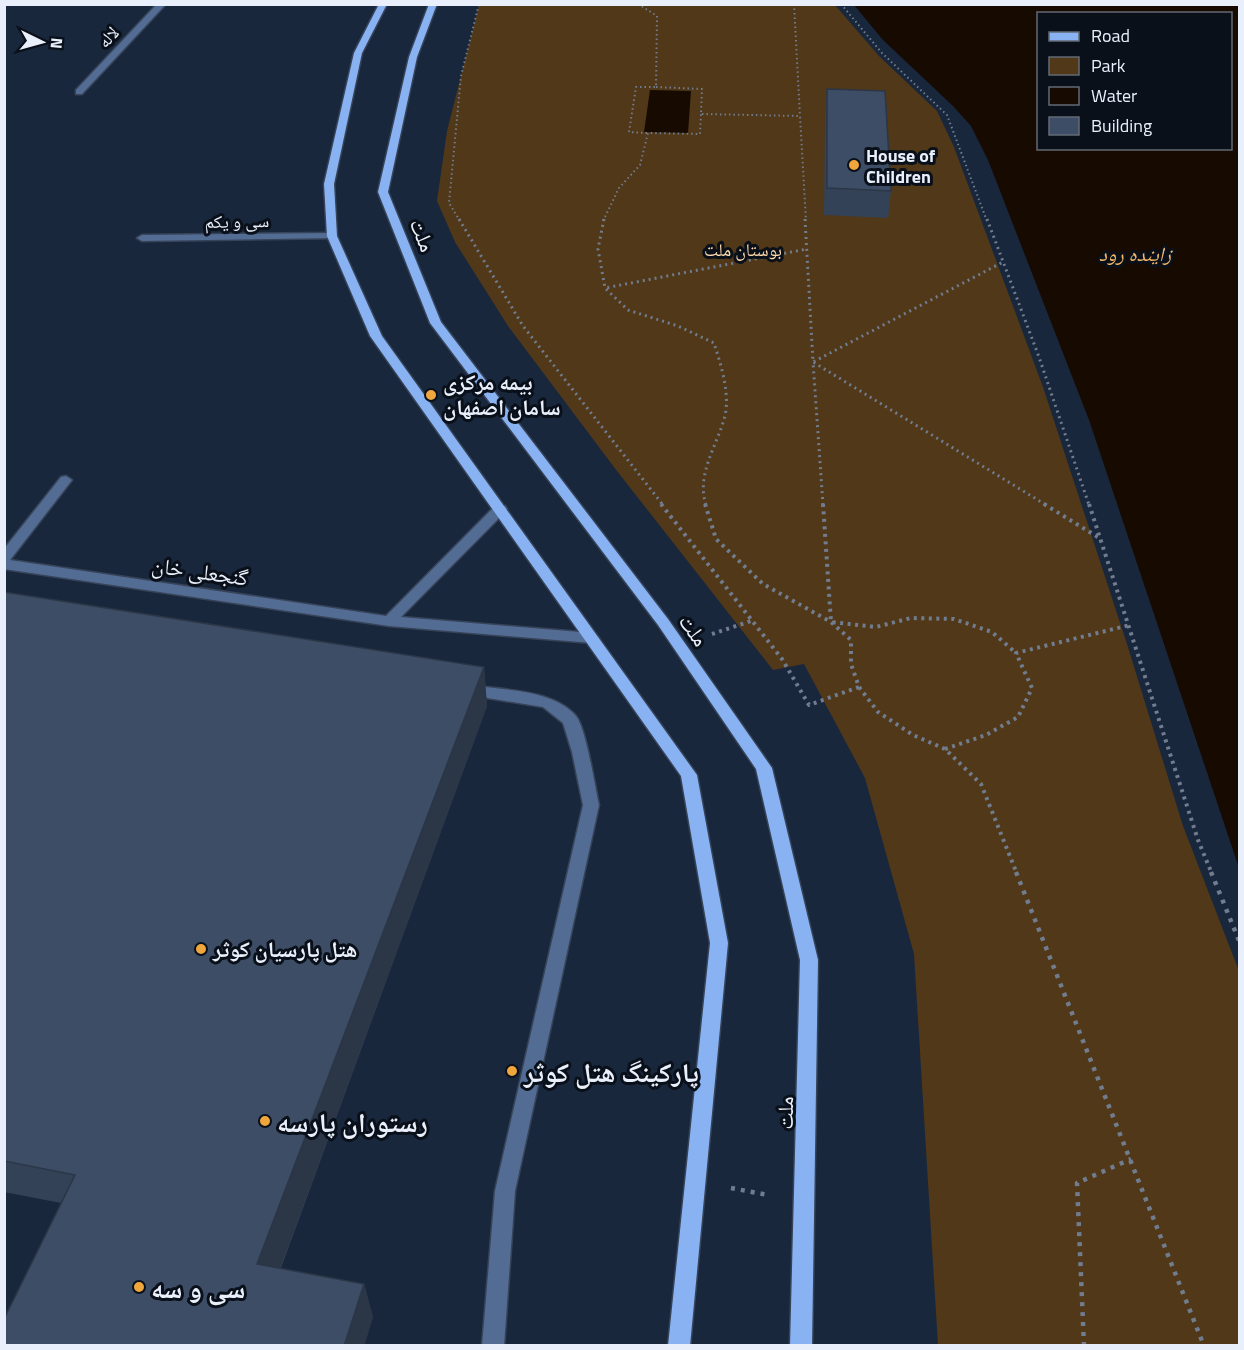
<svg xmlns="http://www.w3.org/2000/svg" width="1244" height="1350" viewBox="0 0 1244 1350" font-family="'Titillium Web','Noto Naskh Arabic',sans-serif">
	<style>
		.green { fill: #503818 }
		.water { fill: #170a00; fill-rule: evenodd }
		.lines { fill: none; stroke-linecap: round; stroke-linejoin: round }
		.service-casing { stroke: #364358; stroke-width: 3 }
		.minor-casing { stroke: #364358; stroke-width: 3 }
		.primary-casing { stroke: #364358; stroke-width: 3 }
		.path-far3 { stroke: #717c8e; stroke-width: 2; stroke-dasharray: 1.5 3; stroke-linecap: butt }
		.path-far2 { stroke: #717c8e; stroke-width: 3; stroke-dasharray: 2 4; stroke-linecap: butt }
		.path-far1 { stroke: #717c8e; stroke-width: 4; stroke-dasharray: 3 4.5; stroke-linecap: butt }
		.path { stroke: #717c8e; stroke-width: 4.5; stroke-dasharray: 4 6; stroke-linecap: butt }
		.service { fill: #536c93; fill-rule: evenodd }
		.minor { fill: #536c93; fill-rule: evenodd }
		.primary { fill: #88b2f2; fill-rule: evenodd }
		.wall { fill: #344257 }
		.shaded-wall { fill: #2b3647 }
		.building { fill: #3d4d65; stroke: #2b3647; stroke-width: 1.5 }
		.poi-dot { fill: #efa73d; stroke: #0a101a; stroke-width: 2 }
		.labels { text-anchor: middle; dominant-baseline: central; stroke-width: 6; stroke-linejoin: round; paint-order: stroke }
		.far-street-label { font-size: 18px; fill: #e9f0fc; stroke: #0a101a }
		.far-poi-label { font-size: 18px; font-weight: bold; fill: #e9f0fc; stroke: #0a101a; text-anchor: start }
		.far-park-label { font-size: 18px; fill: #ffdaab; stroke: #0a101a }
		.far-water-label { font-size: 20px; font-style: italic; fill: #f4b765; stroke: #0a101a }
		.street-label { font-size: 22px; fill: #e9f0fc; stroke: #0a101a }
		.poi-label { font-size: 22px; font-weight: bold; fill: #e9f0fc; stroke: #0a101a; text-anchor: start }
		.near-poi-label { font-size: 27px; font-weight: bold; fill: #e9f0fc; stroke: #0a101a; text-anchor: start }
	</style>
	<rect width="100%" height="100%" fill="#19273d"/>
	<path class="green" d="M 479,5 L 835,5 L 879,56 L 937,111 L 954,147 L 1043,387 L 1127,644 L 1183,826 L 1239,971 L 1239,1345 L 938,1345 L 914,954 L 865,778 L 804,664 L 773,670 L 617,471 L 508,326 L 455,242 L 437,201 L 447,131 Z"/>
	<path class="water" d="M 854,5 L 1239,5 L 1239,868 L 1089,420 L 988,160 L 971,126 L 953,106 L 883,40 ZM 1038,14 L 1230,14 L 1230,148 L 1038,148 Z
		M 650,90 L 691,91 L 688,133 L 644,132 Z"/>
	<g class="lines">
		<g class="service-casing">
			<path id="service" d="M 468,685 C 501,690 553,689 576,716 C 586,728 595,787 599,805 L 515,1191 L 504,1346 L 482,1346 L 495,1191 L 583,805 L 572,752 L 563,723 L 543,707 L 463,694 L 460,690 L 463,686 Z"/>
		</g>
		<g class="minor-casing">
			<path id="minor" d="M 157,4 L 166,4 L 82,94 L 76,94 L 76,90 Z
				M 332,233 L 336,234 L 336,238 L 142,241 L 137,238 L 142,235 Z
				M 66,476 L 72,480 L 10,560 L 386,616 L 495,506 L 505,506 L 507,509 L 505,512 L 401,617 L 592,633 L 599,638 L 592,643 L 389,626 L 4,569 L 4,549 L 61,477 Z"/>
		</g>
		<g class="primary-casing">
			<path id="primary" d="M 379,4 L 387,4 L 362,53 L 334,184 L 337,236 L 382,336 L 697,775 L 728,943 L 690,1346 L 668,1346 L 710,943 L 681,776 L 370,336 L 327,236 L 324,184 L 354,53 Z
				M 429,4 L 437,4 L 417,57 L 388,192 L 441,322 L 668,619 L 772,768 L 818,960 L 812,1346 L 790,1346 L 800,960 L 756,769 L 658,625 L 430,323 L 378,192 L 409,57 Z"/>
		</g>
		<path class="path-far3" d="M 638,4 L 657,16 L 656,87 L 636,87 L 629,132 L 648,133
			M 794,4 L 800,116
			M 841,4 L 882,53 L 947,115 L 987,221
			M 656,87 L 702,89 L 701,114 L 800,116 L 806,221
			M 460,221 L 449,203 L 461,76 L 479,4
			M 603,221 L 619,188 L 640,165 L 648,133 L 700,134 L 701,114"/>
		<path class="path-far2" d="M 459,219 L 523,326 L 663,505
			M 604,219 L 598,249 L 605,288
			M 805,219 L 813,362 L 1003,262
			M 987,219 L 1039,357 L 1089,505
			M 706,505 C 696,474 717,446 725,416 C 730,393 721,365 714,343 L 678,326 L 628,310 L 605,288 L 807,249
			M 823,505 L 813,362 L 1046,505"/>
		<path class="path-far1" d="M 661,504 L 782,659 L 809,705 L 859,687
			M 705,504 L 716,539 L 763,584 L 831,622 L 851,640 L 851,664 L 859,687 L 878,712 L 913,735 L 945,749 L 981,784 L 1017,874
			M 823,504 L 831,622 L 876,627 L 911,618 L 954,619 L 992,632 L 1016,653
			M 1044,504 L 1101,539
			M 1089,504 L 1198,840 L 1212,874
			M 712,634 L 751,621
			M 945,749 L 986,735 L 1018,717 L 1032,688 L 1016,653 L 1130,625"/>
		<path class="path" d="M 1016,872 L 1204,1346
			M 1211,872 L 1240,943
			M 731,1188 L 768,1195
			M 1084,1346 L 1077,1183 L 1131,1159"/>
		<use href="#service" class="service"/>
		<use href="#minor" class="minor"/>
		<use href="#primary" class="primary"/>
	</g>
	<path class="wall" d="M 827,89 L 891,191 L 888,218 L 824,215 L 825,114 Z
		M 4,592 L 484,667 L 487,706 L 281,1268 L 364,1284 L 373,1317 L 364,1346 L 4,1346 L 61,1203 L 4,1192 Z"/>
	<path class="shaded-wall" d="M 484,667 L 487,706 L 270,1296 L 257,1264 Z
		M 364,1284 L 373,1317 L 364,1346 L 344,1346 Z"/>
	<path class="building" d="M 827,89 L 885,91 L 891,191 L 827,188 Z
		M 4,592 L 484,667 L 257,1264 L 364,1284 L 344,1346 L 4,1346 L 4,1319 L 75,1175 L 4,1161 Z"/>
	<g class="poi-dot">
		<circle cx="854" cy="165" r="6"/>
		<circle cx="431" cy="395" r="6"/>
		<circle cx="201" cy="949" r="6"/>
		<circle cx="512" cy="1071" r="6"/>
		<circle cx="265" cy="1121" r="6"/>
		<circle cx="139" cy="1287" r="6"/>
	</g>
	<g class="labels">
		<g class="far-street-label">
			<text transform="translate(108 37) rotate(-47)">لاله</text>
			<text transform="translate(237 221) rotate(-1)">سی و یکم</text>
		</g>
		<g class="far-poi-label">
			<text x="866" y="155">House of<tspan x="866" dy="21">Children</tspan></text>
		</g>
		<g class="far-park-label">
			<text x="743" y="249">بوستان ملت</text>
		</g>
		<g class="far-water-label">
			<text x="1135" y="253">زاینده رود</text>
		</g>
		<g class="street-label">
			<text transform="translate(423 235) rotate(68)">ملت</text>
			<text transform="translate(200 571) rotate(8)">گنجعلی خان</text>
			<text transform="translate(694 630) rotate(55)">ملت</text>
			<text transform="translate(785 1113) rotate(-89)">ملت</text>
		</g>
		<g class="poi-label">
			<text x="443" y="382">بیمه مرکزی<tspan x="443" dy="25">سامان اصفهان</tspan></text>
			<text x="213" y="949">هتل پارسیان کوثر</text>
		</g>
		<g class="near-poi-label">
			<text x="524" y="1071">پارکینگ هتل کوثر</text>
			<text x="277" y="1121">رستوران پارسه</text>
			<text x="151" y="1287">سی و سه</text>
		</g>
	</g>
	<rect width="1244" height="1350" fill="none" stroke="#e9f0fc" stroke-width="12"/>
	<rect x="1037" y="12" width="195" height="138" fill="#0a101a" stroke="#636a74" stroke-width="1.5"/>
	<rect x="1049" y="32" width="30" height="9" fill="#88b2f2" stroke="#636a74" stroke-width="1.5"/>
	<text x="1091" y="42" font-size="18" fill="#e9f0fc">Road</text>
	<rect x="1049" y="57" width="30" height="18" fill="#503818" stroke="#636a74" stroke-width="1.5"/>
	<text x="1091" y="72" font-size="18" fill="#e9f0fc">Park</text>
	<rect x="1049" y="87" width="30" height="18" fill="#170a00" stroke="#636a74" stroke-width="1.5"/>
	<text x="1091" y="102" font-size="18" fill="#e9f0fc">Water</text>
	<rect x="1049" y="117" width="30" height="18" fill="#3d4d65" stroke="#636a74" stroke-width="1.5"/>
	<text x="1091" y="132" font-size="18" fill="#e9f0fc">Building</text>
	<g transform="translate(42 42) rotate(95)" stroke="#0a101a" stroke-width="4.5" paint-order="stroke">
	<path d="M0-4.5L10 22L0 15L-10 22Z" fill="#e9f0fc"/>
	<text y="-9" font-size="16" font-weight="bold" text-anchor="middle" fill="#e9f0fc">N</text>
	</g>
</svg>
